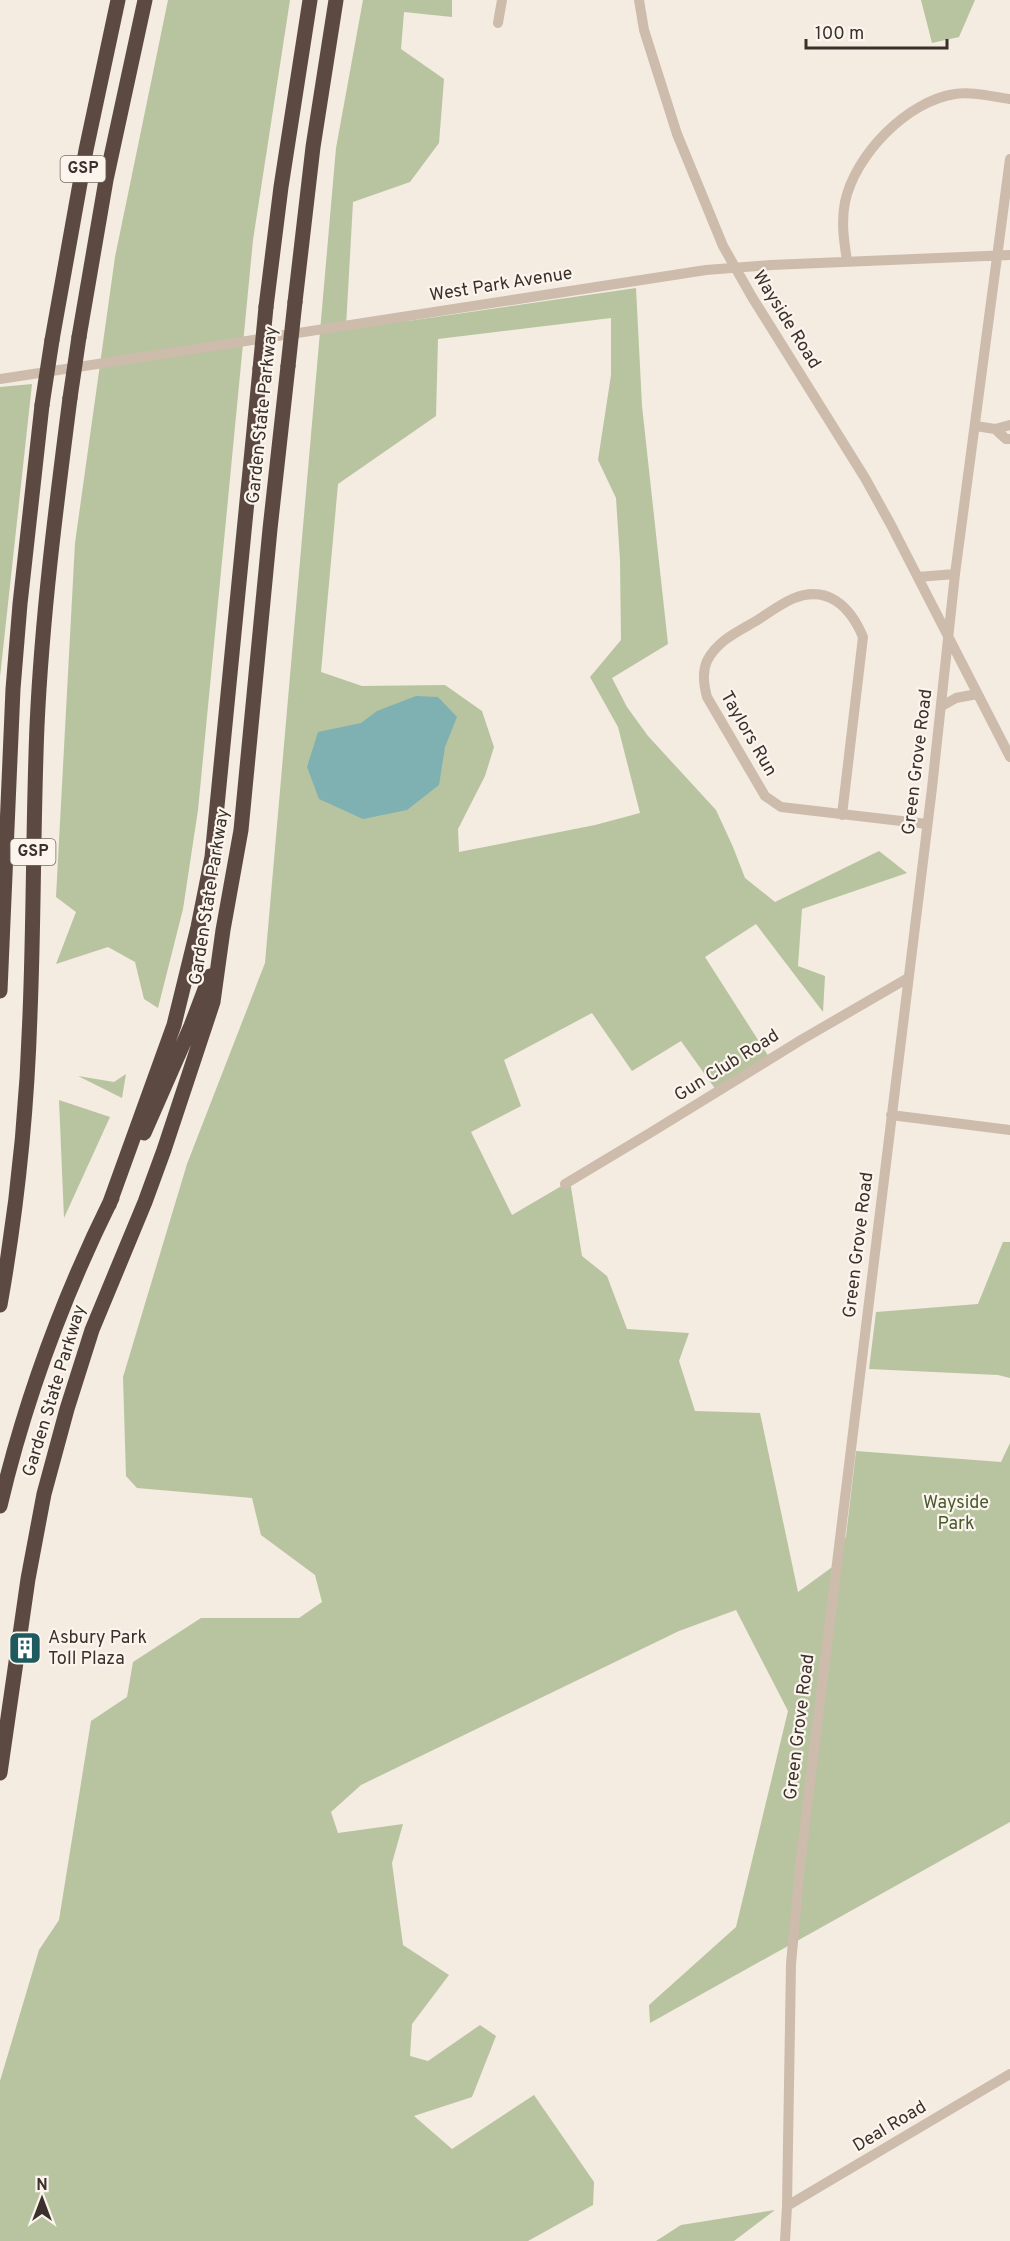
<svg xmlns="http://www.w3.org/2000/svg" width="1010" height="2241" viewBox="0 0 1010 2241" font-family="Overpass,sans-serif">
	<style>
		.green { fill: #b8c4a0; fill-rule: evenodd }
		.water { fill: #7fb0b2 }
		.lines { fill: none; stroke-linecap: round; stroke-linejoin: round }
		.minor { stroke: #cdbbac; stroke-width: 10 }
		.highway { stroke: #5c4a42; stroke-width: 15 }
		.highway-bridge { stroke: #5c4a42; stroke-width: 15 }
		.labels { text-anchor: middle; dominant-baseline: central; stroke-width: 4.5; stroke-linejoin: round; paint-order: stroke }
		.shield { fill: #fbf5ee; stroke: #756b66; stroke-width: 1.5 }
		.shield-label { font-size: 16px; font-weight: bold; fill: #3b302b }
		.street-label { font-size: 18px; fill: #3b302b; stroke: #fbf5ee }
		.park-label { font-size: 18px; fill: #4a5a2e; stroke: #fbf5ee }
		.poi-label { font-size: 18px; fill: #3b302b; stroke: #fbf5ee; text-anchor: start }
	</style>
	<rect width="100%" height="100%" fill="#f4ebe1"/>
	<path class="green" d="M 168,0 L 290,0 L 253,240 L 198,810 L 183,909 L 158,1008 L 144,999 L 135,962 L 108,947 L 56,964 L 76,912 L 56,897 L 75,543 L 115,257 Z
		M 363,0 L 452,0 L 452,17 L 404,12 L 401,49 L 444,79 L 439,143 L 410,182 L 353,202 L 346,327 L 415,320 L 636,288 L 642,406 L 668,644 L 612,678 L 627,707 L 648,736 L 716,810 L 733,847 L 745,878 L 775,902 L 879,851 L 907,873 L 802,909 L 798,966 L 825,976 L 823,1012 L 756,924 L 705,957 L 769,1057 L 716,1090 L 681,1041 L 632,1071 L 592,1013 L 504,1060 L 521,1106 L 471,1132 L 512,1215 L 570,1181 L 582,1256 L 607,1276 L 627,1329 L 689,1333 L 679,1361 L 695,1411 L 760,1413 L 798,1592 L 835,1565 L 846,1536 L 856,1451 L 1001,1462 L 1010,1443 L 1010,1822 L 650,2023 L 649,2005 L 736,1927 L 788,1711 L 736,1610 L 679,1631 L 361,1785 L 331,1812 L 338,1833 L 403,1824 L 392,1863 L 403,1945 L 449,1975 L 412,2024 L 410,2056 L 428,2061 L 480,2025 L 496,2036 L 472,2097 L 414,2116 L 452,2149 L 534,2095 L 594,2182 L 593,2205 L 528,2241 L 0,2241 L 0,2081 L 39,1950 L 59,1920 L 91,1721 L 127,1697 L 133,1662 L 201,1618 L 299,1618 L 322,1602 L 315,1575 L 261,1535 L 252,1498 L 137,1488 L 126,1476 L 123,1377 L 187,1164 L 265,963 L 336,148 ZM 611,318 L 611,375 L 598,460 L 616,498 L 620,560 L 621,640 L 590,677 L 618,727 L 640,813 L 595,825 L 459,852 L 458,829 L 485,776 L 494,747 L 482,711 L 445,685 L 362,686 L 321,672 L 338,484 L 436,416 L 438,339 Z
		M 921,0 L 975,0 L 959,37 L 932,43 Z
		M 32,384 L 0,677 L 0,387 Z
		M 126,1074 L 122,1098 L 78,1076 L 114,1082 Z
		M 59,1100 L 110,1117 L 64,1218 Z
		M 1003,1242 L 1010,1242 L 1010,1378 L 998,1375 L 869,1369 L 876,1312 L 978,1304 Z
		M 775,2210 L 734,2241 L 656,2241 L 681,2225 Z"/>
	<path class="water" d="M 416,696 L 438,697 L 457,717 L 445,747 L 439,785 L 407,810 L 363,819 L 319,799 L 307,767 L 318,732 L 361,723 L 377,711 Z"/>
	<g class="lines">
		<path class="minor" d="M 639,0 L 644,30 L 677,134 L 723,246 L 752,297 L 865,478 L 891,525 L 1010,757
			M 498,23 L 502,0
			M 847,261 C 844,241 841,222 845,202 C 855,155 907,101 955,94 C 972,91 993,97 1010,99
			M 0,379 L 706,270 L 771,265 L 1010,255
			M 976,426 L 995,429 L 1010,425
			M 995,429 L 1006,439 L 1010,439
			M 918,577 L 955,574
			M 942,706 L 956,698 L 977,694
			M 842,815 L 863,637 C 850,606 827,584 792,599 C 779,605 767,614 756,621 C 737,632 717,641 707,661 C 702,672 704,686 707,697 L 765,796 L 781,807 L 927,824
			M 891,1115 L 1010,1130
			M 565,1184 L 650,1133 L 801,1040 L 908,978
			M 787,2206 L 1010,2074
			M 785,2241 L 787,2206 L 791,1964 L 800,1865 L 932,788 L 955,574 L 1010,159"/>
		<path class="highway" d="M 295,302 L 313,147 L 336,0
			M 266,307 L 281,187 L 310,0
			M 79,337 L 106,180 L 145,0
			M 52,340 L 86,150 L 118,0
			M 0,991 L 13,689 L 20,604 L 42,405
			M 144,1133 L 191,1026 L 210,976
			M 109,1205 L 174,1025 L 198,927 L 212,857 L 260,369
			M 0,1305 C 17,1209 27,1112 30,1014 C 34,918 33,822 37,726 C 42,616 56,507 70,398
			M 0,1506 C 25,1400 64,1295 112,1198
			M 0,1773 L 28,1579 L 44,1494 L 67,1409 L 92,1330 L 145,1202 L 164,1150 L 213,1002 L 223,930 L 241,830 L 270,529 L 288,366"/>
		<path class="highway-bridge" d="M 288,366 L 295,302
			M 260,369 L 266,307
			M 70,398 L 79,337
			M 42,405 L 52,340"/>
	</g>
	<defs>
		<g id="building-square" transform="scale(1.725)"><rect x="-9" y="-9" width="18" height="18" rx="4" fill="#1f5a5e" stroke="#fbf5ee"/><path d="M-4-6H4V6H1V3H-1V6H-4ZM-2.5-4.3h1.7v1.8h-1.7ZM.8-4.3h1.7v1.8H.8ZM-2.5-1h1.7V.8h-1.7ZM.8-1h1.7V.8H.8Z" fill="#fff"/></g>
	</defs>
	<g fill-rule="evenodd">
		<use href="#building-square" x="25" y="1648"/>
	</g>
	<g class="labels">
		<g class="shield">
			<rect x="60.5" y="156" width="45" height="26" rx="4.5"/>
			<rect x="10.5" y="839" width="45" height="26" rx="4.5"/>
		</g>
		<g class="shield-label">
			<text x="83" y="169">GSP</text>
			<text x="33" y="852">GSP</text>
		</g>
		<g class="street-label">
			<text transform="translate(501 285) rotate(-9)">West Park Avenue</text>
			<text transform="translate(786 320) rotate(58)">Wayside Road</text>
			<text transform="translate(263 415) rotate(-84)">Garden State Parkway</text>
			<text transform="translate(748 734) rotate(60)">Taylors Run</text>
			<text transform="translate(918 762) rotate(-83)">Green Grove Road</text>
			<text transform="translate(210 897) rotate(-81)">Garden State Parkway</text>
			<text transform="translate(727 1066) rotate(-32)">Gun Club Road</text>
			<text transform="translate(859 1245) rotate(-83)">Green Grove Road</text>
			<text transform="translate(55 1391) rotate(-73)">Garden State Parkway</text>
			<text transform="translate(800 1727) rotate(-83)">Green Grove Road</text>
			<text transform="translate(890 2127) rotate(-31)">Deal Road</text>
		</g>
		<g class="park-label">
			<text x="956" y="1503">Wayside<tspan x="956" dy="21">Park</tspan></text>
		</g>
		<g class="poi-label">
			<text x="48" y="1638">Asbury Park<tspan x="48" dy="21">Toll Plaza</tspan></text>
		</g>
	</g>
	<g transform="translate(42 2199)" stroke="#fbf5ee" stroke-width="4.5" paint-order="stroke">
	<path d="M0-4.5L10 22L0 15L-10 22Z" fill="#3b302b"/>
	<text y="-9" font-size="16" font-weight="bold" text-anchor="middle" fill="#3b302b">N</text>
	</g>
	<path d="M806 39v9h141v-9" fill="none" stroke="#3b302b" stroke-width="3"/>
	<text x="815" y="39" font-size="18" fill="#3b302b" stroke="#fbf5ee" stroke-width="4.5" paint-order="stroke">100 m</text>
</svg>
